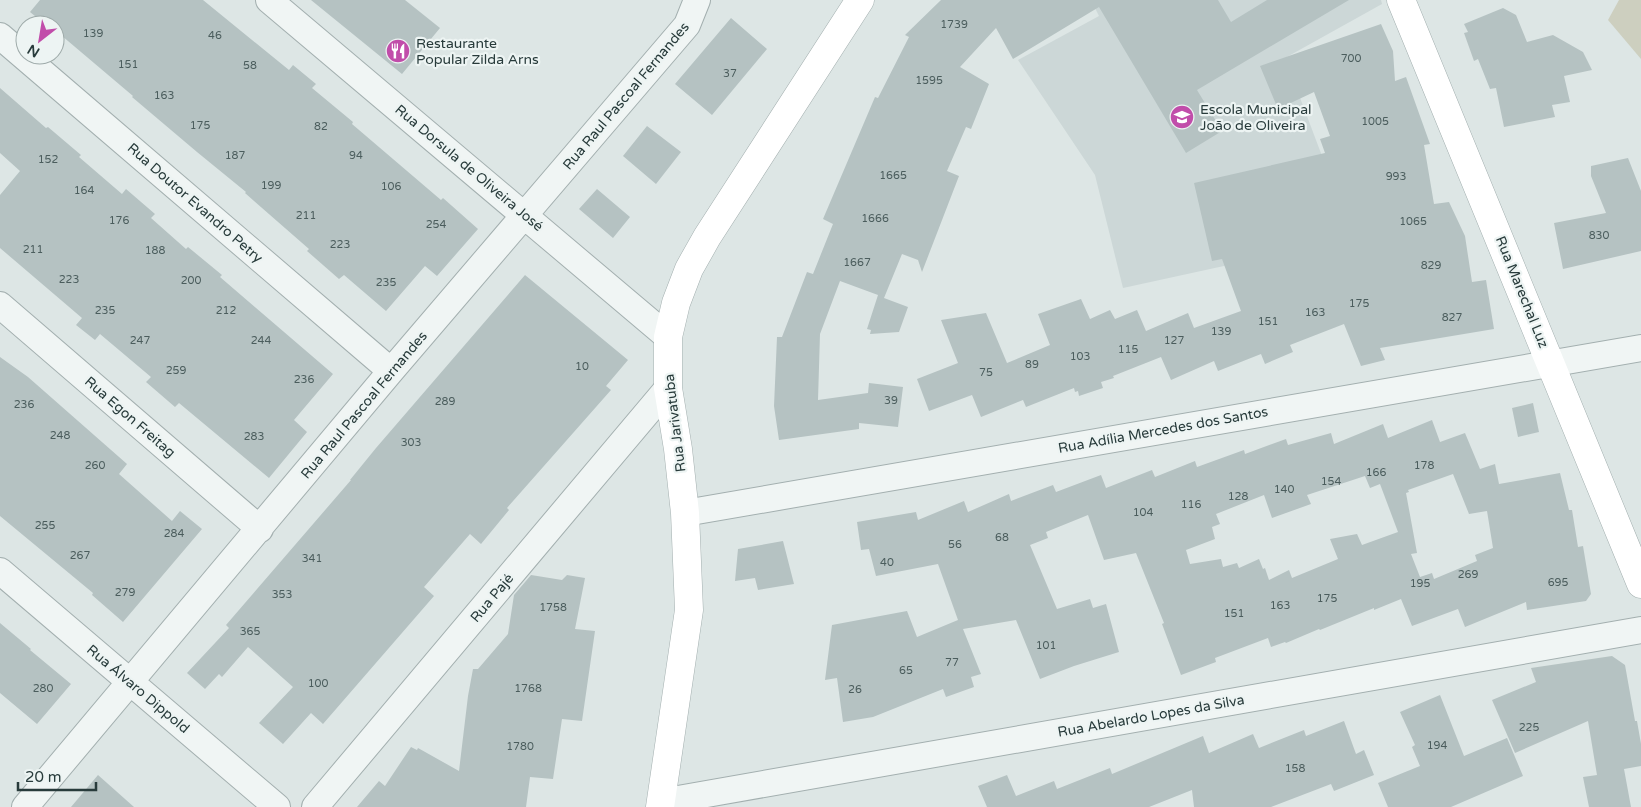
<svg xmlns="http://www.w3.org/2000/svg" width="1641" height="807" viewBox="0 0 1641 807" font-family="'Varela Round',sans-serif">
	<style>
		.built { fill: #ccd7d7 }
		.green { fill: #cdcfbf }
		.building { fill: #b5c2c2; fill-rule: evenodd }
		.lines { fill: none; stroke-linecap: round; stroke-linejoin: round }
		.minor-casing { stroke: #a3afaf; stroke-width: 28 }
		.secondary-casing { stroke: #a3afaf; stroke-width: 29 }
		.minor { stroke: #f0f5f4; stroke-width: 26 }
		.secondary { stroke: #fff; stroke-width: 28 }
		.labels { text-anchor: middle; dominant-baseline: central; stroke-width: 4.5; stroke-linejoin: round; paint-order: stroke }
		.number-label { font-size: 11px; fill: #4b5d5d }
		.poi-label { font-size: 14px; fill: #283b3b; stroke: #edf4f3; text-anchor: start }
		.street-label { font-size: 14px; fill: #283b3b; stroke: #edf4f3 }
	</style>
	<rect width="100%" height="100%" fill="#dde6e5"/>
	<path class="built" d="M 1091,0 L 1381,0 L 1382,4 L 1285,58 L 1353,238 L 1123,288 L 1095,175 L 1018,60 L 1099,16 Z"/>
	<path class="green" d="M 1619,0 L 1641,0 L 1641,59 L 1608,20 Z"/>
	<path class="building" d="M 40,0 L 203,0 L 289,70 L 293,65 L 316,84 L 312,88 L 353,122 L 352,124 L 441,200 L 443,198 L 478,229 L 437,276 L 425,266 L 386,311 L 344,275 L 339,279 L 307,251 L 309,249 L 245,193 L 246,192 L 197,152 L 132,97 L 133,96 L 55,30 L 55,25 L 46,25 L 30,12 Z
		M 311,0 L 405,0 L 440,28 L 402,74 Z
		M 941,0 L 1218,0 L 1231,22 L 1267,0 L 1349,0 L 1197,90 L 1222,131 L 1186,153 L 1099,7 L 1013,59 L 996,28 L 960,67 L 989,84 L 971,129 L 966,127 L 947,171 L 959,176 L 922,272 L 918,260 L 902,254 L 884,298 L 908,307 L 899,332 L 870,334 L 871,330 L 867,329 L 878,295 L 840,281 L 820,334 L 818,400 L 868,393 L 869,383 L 903,387 L 898,427 L 859,423 L 859,429 L 779,440 L 774,406 L 777,337 L 782,337 L 807,272 L 813,274 L 833,224 L 823,219 L 875,97 L 878,98 L 909,37 L 905,35 Z
		M 1503,8 L 1516,15 L 1527,42 L 1553,35 L 1583,52 L 1592,70 L 1564,76 L 1570,102 L 1552,105 L 1555,117 L 1504,127 L 1496,88 L 1490,89 L 1478,59 L 1474,61 L 1464,33 L 1468,32 L 1464,24 Z
		M 731,18 L 767,49 L 712,115 L 675,84 Z
		M 1381,24 L 1393,51 L 1395,81 L 1406,77 L 1430,144 L 1424,145 L 1434,204 L 1449,202 L 1465,236 L 1472,282 L 1486,280 L 1494,329 L 1380,348 L 1385,360 L 1361,366 L 1344,324 L 1290,345 L 1293,352 L 1265,364 L 1261,354 L 1218,371 L 1214,361 L 1171,380 L 1161,357 L 1113,376 L 1114,378 L 1101,382 L 1103,388 L 1079,396 L 1078,391 L 1075,392 L 1074,388 L 1026,407 L 1023,400 L 981,417 L 972,395 L 929,411 L 917,379 L 958,363 L 941,320 L 986,313 L 1007,363 L 1050,345 L 1038,314 L 1081,299 L 1090,319 L 1110,310 L 1115,319 L 1137,310 L 1146,331 L 1188,313 L 1194,328 L 1241,311 L 1222,259 L 1212,261 L 1194,183 L 1325,153 L 1320,139 L 1330,136 L 1314,92 L 1278,109 L 1260,66 Z
		M 0,88 L 46,128 L 48,127 L 81,155 L 79,157 L 122,194 L 126,189 L 155,214 L 151,218 L 186,249 L 188,247 L 222,275 L 220,277 L 333,374 L 294,420 L 307,432 L 269,478 L 179,403 L 175,407 L 146,382 L 151,377 L 100,334 L 95,340 L 76,325 L 82,318 L 0,248 L 0,195 L 20,171 L 0,153 Z
		M 647,126 L 681,152 L 656,184 L 623,156 Z
		M 1628,158 L 1641,191 L 1641,251 L 1563,269 L 1554,223 L 1606,213 L 1591,176 L 1591,166 Z
		M 597,189 L 630,217 L 613,238 L 579,209 Z
		M 525,275 L 628,360 L 606,386 L 611,390 L 507,508 L 509,510 L 481,544 L 470,534 L 424,587 L 434,596 L 323,724 L 311,713 L 283,744 L 259,723 L 293,687 L 248,647 L 222,677 L 219,674 L 205,689 L 187,673 L 229,628 L 226,625 L 351,480 L 350,480 L 376,448 Z
		M 0,357 L 28,377 L 127,464 L 119,474 L 172,521 L 180,511 L 202,529 L 123,622 L 92,595 L 93,593 L 0,516 Z
		M 1533,403 L 1539,432 L 1518,437 L 1512,408 Z
		M 1432,420 L 1440,442 L 1465,433 L 1480,469 L 1495,464 L 1499,484 L 1560,473 L 1569,510 L 1572,510 L 1578,547 L 1583,546 L 1591,594 L 1586,601 L 1527,610 L 1526,602 L 1465,627 L 1458,609 L 1412,626 L 1401,599 L 1374,610 L 1374,608 L 1320,630 L 1319,629 L 1286,643 L 1285,642 L 1271,647 L 1268,638 L 1215,658 L 1216,662 L 1181,675 L 1162,624 L 1164,623 L 1136,553 L 1104,560 L 1088,515 L 1046,532 L 1048,538 L 1030,545 L 1057,609 L 1090,599 L 1093,608 L 1106,604 L 1119,652 L 1074,666 L 1040,679 L 1016,620 L 963,629 L 981,674 L 971,677 L 974,687 L 946,697 L 943,689 L 873,717 L 843,722 L 837,678 L 825,680 L 832,625 L 907,611 L 917,637 L 958,620 L 938,564 L 876,576 L 869,549 L 861,550 L 857,522 L 916,512 L 918,520 L 964,501 L 968,512 L 1009,494 L 1011,501 L 1053,485 L 1056,492 L 1101,475 L 1106,488 L 1152,470 L 1155,477 L 1195,461 L 1197,467 L 1244,450 L 1245,454 L 1286,439 L 1288,445 L 1331,433 L 1334,444 L 1383,424 L 1388,438 ZM 1453,474 L 1469,514 L 1487,511 L 1493,548 L 1475,555 L 1477,561 L 1434,579 L 1432,573 L 1420,577 L 1411,554 L 1417,553 L 1406,493 L 1409,492 L 1408,490 ZM 1365,476 L 1370,488 L 1380,484 L 1398,532 L 1362,545 L 1357,534 L 1330,539 L 1338,559 L 1292,578 L 1289,570 L 1269,580 L 1265,568 L 1263,569 L 1259,559 L 1239,568 L 1237,563 L 1223,567 L 1221,559 L 1190,564 L 1186,550 L 1215,539 L 1212,527 L 1220,524 L 1216,514 L 1264,495 L 1272,518 L 1311,504 L 1307,495 Z
		M 783,541 L 794,584 L 758,590 L 755,578 L 735,581 L 738,549 Z
		M 531,575 L 562,580 L 567,575 L 585,578 L 575,629 L 595,631 L 582,721 L 562,719 L 553,779 L 530,777 L 526,807 L 357,807 L 379,781 L 385,786 L 411,747 L 417,750 L 418,748 L 459,771 L 468,696 L 473,669 L 478,669 L 508,634 L 514,595 Z
		M 0,623 L 31,649 L 30,650 L 71,684 L 37,724 L 0,693 Z
		M 1612,656 L 1625,665 L 1635,721 L 1637,721 L 1641,744 L 1641,766 L 1624,769 L 1631,807 L 1589,807 L 1583,777 L 1597,775 L 1588,721 L 1515,753 L 1492,700 L 1536,682 L 1531,668 Z
		M 1440,695 L 1464,756 L 1507,738 L 1523,776 L 1451,807 L 1388,807 L 1378,783 L 1420,766 L 1412,747 L 1415,745 L 1400,712 Z
		M 1344,721 L 1356,754 L 1364,750 L 1374,775 L 1334,791 L 1331,784 L 1271,807 L 1194,807 L 1192,790 L 1149,807 L 987,807 L 978,786 L 1007,775 L 1016,796 L 1054,781 L 1057,789 L 1110,768 L 1112,774 L 1203,736 L 1209,753 L 1253,734 L 1259,748 L 1304,730 L 1306,736 Z
		M 98,775 L 134,807 L 71,807 Z"/>
	<g class="lines">
		<g class="minor-casing">
			<path id="minor" d="M 269,0 L 668,337
				M 0,36 L 391,371
				M 0,305 L 260,529
				M 685,513 L 1641,348
				M 0,571 L 277,807
				M 661,802 L 1641,630
				M 25,807 L 391,371 L 687,25 L 697,0
				M 315,807 L 668,388"/>
		</g>
		<g class="secondary-casing">
			<path id="secondary" d="M 1401,0 L 1641,584
				M 660,807 L 689,610 L 685,513 L 678,449 L 668,388 L 668,337 L 676,303 L 689,269 L 707,237 L 860,0"/>
		</g>
		<use href="#minor" class="minor"/>
		<use href="#secondary" class="secondary"/>
	</g>
	<defs>
		<g id="restaurant-disc" transform="scale(1.25)"><circle r="9.5" fill="#c14daa" stroke="#edf4f3"/><path d="M-5-6h1v4h1v-4h1v4h1v-4h1v5L-1.5 .5V6h-2V.5L-5-1ZM5-6V6H3V1.5H1.5Q1.5-4 5-6Z" fill="#fff"/></g>
		<g id="school-disc" transform="scale(1.25)"><circle r="9.5" fill="#c14daa" stroke="#edf4f3"/><path d="M0-5L7-2L0 1L-7-2ZM-4 1L0 2.5L4 1V4Q0 6-4 4Z" fill="#fff"/></g>
	</defs>
	<g fill-rule="evenodd">
		<use href="#restaurant-disc" x="398" y="51"/>
		<use href="#school-disc" x="1182" y="117"/>
	</g>
	<g class="labels">
		<g class="number-label">
			<text x="954" y="24">1739</text>
			<text x="93" y="33">139</text>
			<text x="215" y="35">46</text>
			<text x="1351" y="58">700</text>
			<text x="128" y="64">151</text>
			<text x="250" y="65">58</text>
			<text x="730" y="73">37</text>
			<text x="929" y="80">1595</text>
			<text x="164" y="95">163</text>
			<text x="1375" y="121">1005</text>
			<text x="200" y="125">175</text>
			<text x="321" y="126">82</text>
			<text x="235" y="155">187</text>
			<text x="356" y="155">94</text>
			<text x="48" y="159">152</text>
			<text x="893" y="175">1665</text>
			<text x="1396" y="176">993</text>
			<text x="271" y="185">199</text>
			<text x="391" y="186">106</text>
			<text x="84" y="190">164</text>
			<text x="306" y="215">211</text>
			<text x="875" y="218">1666</text>
			<text x="119" y="220">176</text>
			<text x="1413" y="221">1065</text>
			<text x="436" y="224">254</text>
			<text x="1599" y="235">830</text>
			<text x="340" y="244">223</text>
			<text x="33" y="249">211</text>
			<text x="155" y="250">188</text>
			<text x="857" y="262">1667</text>
			<text x="1431" y="265">829</text>
			<text x="69" y="279">223</text>
			<text x="191" y="280">200</text>
			<text x="386" y="282">235</text>
			<text x="1359" y="303">175</text>
			<text x="105" y="310">235</text>
			<text x="226" y="310">212</text>
			<text x="1315" y="312">163</text>
			<text x="1452" y="317">827</text>
			<text x="1268" y="321">151</text>
			<text x="1221" y="331">139</text>
			<text x="140" y="340">247</text>
			<text x="261" y="340">244</text>
			<text x="1174" y="340">127</text>
			<text x="1128" y="349">115</text>
			<text x="1080" y="356">103</text>
			<text x="1032" y="364">89</text>
			<text x="582" y="366">10</text>
			<text x="176" y="370">259</text>
			<text x="986" y="372">75</text>
			<text x="304" y="379">236</text>
			<text x="891" y="400">39</text>
			<text x="445" y="401">289</text>
			<text x="24" y="404">236</text>
			<text x="60" y="435">248</text>
			<text x="254" y="436">283</text>
			<text x="411" y="442">303</text>
			<text x="95" y="465">260</text>
			<text x="1424" y="465">178</text>
			<text x="1376" y="472">166</text>
			<text x="1331" y="481">154</text>
			<text x="1284" y="489">140</text>
			<text x="1238" y="496">128</text>
			<text x="1191" y="504">116</text>
			<text x="1143" y="512">104</text>
			<text x="45" y="525">255</text>
			<text x="174" y="533">284</text>
			<text x="1002" y="537">68</text>
			<text x="955" y="544">56</text>
			<text x="80" y="555">267</text>
			<text x="312" y="558">341</text>
			<text x="887" y="562">40</text>
			<text x="1468" y="574">269</text>
			<text x="1558" y="582">695</text>
			<text x="1420" y="583">195</text>
			<text x="125" y="592">279</text>
			<text x="282" y="594">353</text>
			<text x="1327" y="598">175</text>
			<text x="1280" y="605">163</text>
			<text x="553" y="607">1758</text>
			<text x="1234" y="613">151</text>
			<text x="250" y="631">365</text>
			<text x="1046" y="645">101</text>
			<text x="952" y="662">77</text>
			<text x="906" y="670">65</text>
			<text x="318" y="683">100</text>
			<text x="43" y="688">280</text>
			<text x="528" y="688">1768</text>
			<text x="855" y="689">26</text>
			<text x="1529" y="727">225</text>
			<text x="1437" y="745">194</text>
			<text x="520" y="746">1780</text>
			<text x="1295" y="768">158</text>
		</g>
		<g class="poi-label">
			<text x="416" y="43">Restaurante<tspan x="416" dy="16">Popular Zilda Arns</tspan></text>
			<text x="1200" y="109">Escola Municipal<tspan x="1200" dy="16">João de Oliveira</tspan></text>
		</g>
		<g class="street-label">
			<text transform="translate(626 96) rotate(-50)">Rua Raul Pascoal Fernandes</text>
			<text transform="translate(469 168) rotate(40)">Rua Dorsula de Oliveira José</text>
			<text transform="translate(195 203) rotate(41)">Rua Doutor Evandro Petry</text>
			<text transform="translate(1522 292) rotate(68)">Rua Marechal Luz</text>
			<text transform="translate(364 405) rotate(-50)">Rua Raul Pascoal Fernandes</text>
			<text transform="translate(130 417) rotate(41)">Rua Egon Freitag</text>
			<text transform="translate(675 423) rotate(-97)">Rua Jarivatuba</text>
			<text transform="translate(1163 430) rotate(-10)">Rua Adília Mercedes dos Santos</text>
			<text transform="translate(492 598) rotate(-50)">Rua Pajé</text>
			<text transform="translate(138 689) rotate(40)">Rua Álvaro Dippold</text>
			<text transform="translate(1151 716) rotate(-10)">Rua Abelardo Lopes da Silva</text>
		</g>
	</g>
	<g transform="translate(40 40) rotate(211)"><circle r="24" fill="#edf4f3" stroke="#9eaaa9"/>
	<path d="M0-4L9 19L0 12L-9 19Z" fill="#c14daa"/>
	<text y="-8" font-size="14" font-weight="bold" text-anchor="middle" fill="#283b3b">N</text>
	</g>
	<path d="M18 782v8h78v-8" fill="none" stroke="#283b3b" stroke-width="2.5"/>
	<text x="25" y="782" font-size="15" fill="#283b3b" stroke="#edf4f3" stroke-width="4" paint-order="stroke">20 m</text>
</svg>
